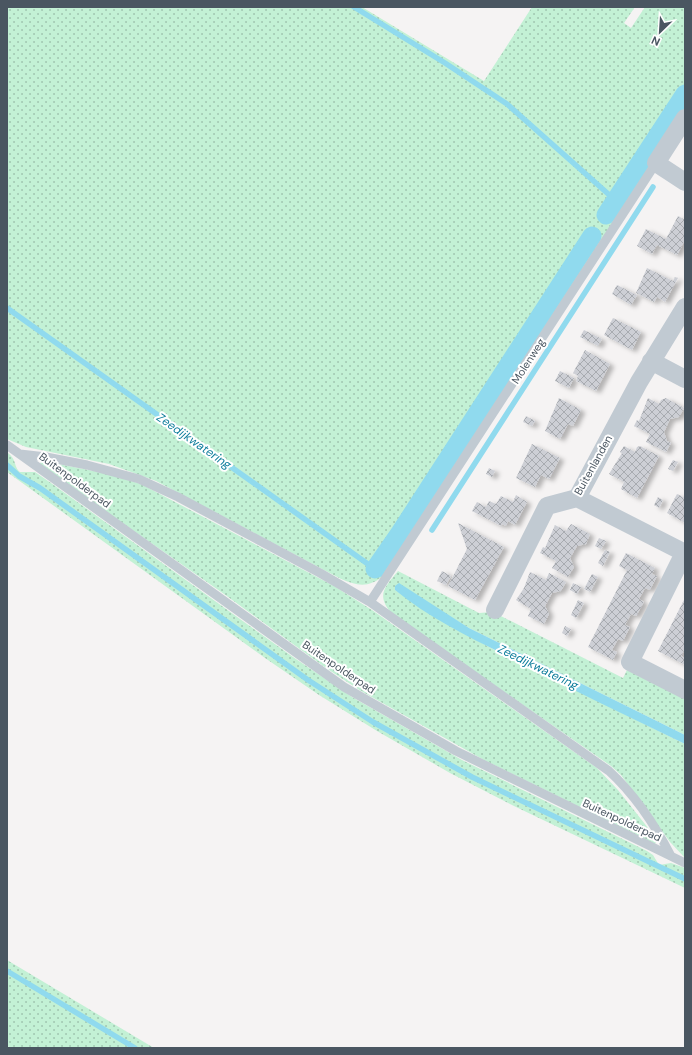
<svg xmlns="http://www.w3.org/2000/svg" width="692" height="1055" viewBox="0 0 692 1055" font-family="'DM Sans',sans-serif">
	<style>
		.grass { fill: url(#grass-dots) }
		.water { fill: #90daee }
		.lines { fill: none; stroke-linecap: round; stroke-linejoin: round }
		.stream { stroke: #90daee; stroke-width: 5.5 }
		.canal { stroke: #90daee; stroke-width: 19 }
		.building { fill: url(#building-cross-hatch); filter: url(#shadow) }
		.lane { stroke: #c1cad2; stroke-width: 9 }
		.street { stroke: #c1cad2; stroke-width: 18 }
		.labels { text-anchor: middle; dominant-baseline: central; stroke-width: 4; stroke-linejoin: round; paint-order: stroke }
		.street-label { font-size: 11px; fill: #4a5661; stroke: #fff }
		.water-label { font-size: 12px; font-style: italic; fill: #0c7c9b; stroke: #fff }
	</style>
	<defs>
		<pattern id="grass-dots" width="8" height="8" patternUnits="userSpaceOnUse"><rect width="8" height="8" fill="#c3f1d5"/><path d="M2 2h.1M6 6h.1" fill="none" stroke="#a0c6b0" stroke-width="1.8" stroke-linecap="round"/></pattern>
		<pattern id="building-cross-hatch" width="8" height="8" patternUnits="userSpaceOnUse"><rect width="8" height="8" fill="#cdcfd5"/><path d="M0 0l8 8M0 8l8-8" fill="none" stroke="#a8abb0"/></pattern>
		<filter id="shadow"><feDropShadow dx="4.5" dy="2.5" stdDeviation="2" flood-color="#0004"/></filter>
	</defs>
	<rect width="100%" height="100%" fill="#f5f3f3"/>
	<path class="grass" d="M 7,7 L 362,7 L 484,81 L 532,7 L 635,7 L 624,23 L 631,28 L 645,7 L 685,7 L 685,109 L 646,172 L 383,576 C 369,588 357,586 341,579 L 156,481 L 109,464 L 26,447 L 7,439 Z
		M 7,452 C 18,461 13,466 20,472 L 35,472 L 51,483 L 293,657 L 352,697 L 462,760 L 647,851 L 653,855 L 659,865 L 671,863 L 685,868 L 685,888 L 516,807 L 450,773 L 377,731 L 319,695 L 265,658 L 7,472 Z
		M 43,461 L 109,474 L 141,484 L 334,586 L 372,610 L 597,768 L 618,790 L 656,838 L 656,842 L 655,844 L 484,760 L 361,691 L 326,668 L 224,594 L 41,466 L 40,463 Z
		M 398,571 L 479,613 L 493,612 L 623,678 L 627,670 L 685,699 L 685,735 L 469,628 L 421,599 L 395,590 L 435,617 L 491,648 L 685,744 L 685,858 L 670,842 L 621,775 L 611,766 L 392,614 C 376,595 384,588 398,571 Z
		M 7,960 L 154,1048 L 11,1048 L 7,1046 Z"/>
	<path class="water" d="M 399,583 L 469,628 L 685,735 L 685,744 C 625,715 564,686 505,655 C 467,636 428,617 395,590 L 395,586 Z"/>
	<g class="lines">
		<path class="stream" d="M 354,7 L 445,63 L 507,104 L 615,200
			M 7,308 L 382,574
			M 7,465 L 19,476 L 40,488 L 308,680 L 373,722 L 472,777 L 685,879
			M 432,530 L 653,187
			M 7,971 L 135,1048"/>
		<path class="canal" d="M 606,215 L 685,94
			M 375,569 L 400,533 L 592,236"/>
	</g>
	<path class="building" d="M 678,216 L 685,220 L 685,240 L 677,255 L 657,245 L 652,254 L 637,246 L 646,229 L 666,239 Z
		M 647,268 L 673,281 L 675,277 L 678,278 L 665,302 L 657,297 L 654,302 L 636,293 Z
		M 617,285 L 637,295 L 631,305 L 612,294 Z
		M 613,318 L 641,332 L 632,350 L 604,335 Z
		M 584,330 L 602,339 L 598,346 L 580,337 Z
		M 585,350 L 610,364 L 596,391 L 576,381 L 578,376 L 573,373 Z
		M 560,371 L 574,378 L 569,388 L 555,381 Z
		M 559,398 L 581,410 L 573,426 L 568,424 L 560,439 L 545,431 Z
		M 648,398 L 659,404 L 661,400 L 666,398 L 684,408 L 679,417 L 670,419 L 664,432 L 667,441 L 671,443 L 666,452 L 646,442 L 650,434 L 634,426 L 637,420 L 639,421 Z
		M 526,416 L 535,421 L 532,426 L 523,422 Z
		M 532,444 L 560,458 L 549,479 L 541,475 L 535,487 L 516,478 Z
		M 624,446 L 635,452 L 637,447 L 640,446 L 659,456 L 637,498 L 621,489 L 624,482 L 609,474 L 622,453 L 620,452 Z
		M 673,460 L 678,462 L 673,471 L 668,469 Z
		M 489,468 L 495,471 L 492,477 L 486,474 Z
		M 677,494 L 685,498 L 685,523 L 667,513 Z
		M 516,495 L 527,502 L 515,525 L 508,521 L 506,526 L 502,524 L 501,526 L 472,511 L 477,502 L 486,507 L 489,501 L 496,504 L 501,496 L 513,502 Z
		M 658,497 L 663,500 L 659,508 L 654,505 Z
		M 458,523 L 504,547 L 475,600 L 448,586 L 467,549 Z
		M 571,524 L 590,534 L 586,544 L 577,546 L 570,558 L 574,567 L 568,577 L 552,568 L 556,561 L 540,553 L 543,547 L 545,548 L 555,525 L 566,531 Z
		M 599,538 L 606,541 L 601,549 L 595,546 Z
		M 605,550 L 610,552 L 603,566 L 598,563 Z
		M 626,553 L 655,568 L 652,574 L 657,576 L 650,590 L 645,588 L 639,599 L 644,602 L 636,616 L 631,614 L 625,625 L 630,627 L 623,641 L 618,639 L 612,650 L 617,652 L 613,660 L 588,647 L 627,570 L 619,566 Z
		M 442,571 L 451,576 L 446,585 L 437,581 Z
		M 530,572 L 546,580 L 549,573 L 566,582 L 561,591 L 552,593 L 545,606 L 549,614 L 544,624 L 528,616 L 531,609 L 516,600 L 524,588 Z
		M 592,574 L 598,577 L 590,592 L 584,589 Z
		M 573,583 L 581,587 L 577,594 L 570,590 Z
		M 685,598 L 685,649 L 681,656 L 685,658 L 685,665 L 658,651 Z
		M 578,600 L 584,603 L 576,618 L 571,615 Z
		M 565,626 L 571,629 L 567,636 L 562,633 Z"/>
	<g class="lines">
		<path class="lane" d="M 7,445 L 344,687 L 456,751 L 685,863
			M 20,454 L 46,457 L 87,465 L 139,479 L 178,497 L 320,573 L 370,602 L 609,771 C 634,794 655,825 671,856
			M 370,602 L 656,163"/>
		<path class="street" d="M 685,118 L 656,163 L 685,182
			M 651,361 L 685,379
			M 577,498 L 685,553
			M 684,553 L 630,662 L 685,690
			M 495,610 L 547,506 L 577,498 L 639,382 L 685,307"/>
	</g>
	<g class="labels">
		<g class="street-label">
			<text transform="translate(528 361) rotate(-57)">Molenweg</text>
			<text transform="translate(593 465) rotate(-61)">Buitenlanden</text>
			<text transform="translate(75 480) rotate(36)">Buitenpolderpad</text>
			<text transform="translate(339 667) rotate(34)">Buitenpolderpad</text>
			<text transform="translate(622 820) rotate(25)">Buitenpolderpad</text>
		</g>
		<g class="water-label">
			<text transform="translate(194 441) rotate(35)">Zeedijkwatering</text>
			<text transform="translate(538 667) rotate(26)">Zeedijkwatering</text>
		</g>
	</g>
	<rect width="692" height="1055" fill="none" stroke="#4a5661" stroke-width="16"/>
	<g transform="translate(660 32) rotate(205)" stroke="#ffffff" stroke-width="3" paint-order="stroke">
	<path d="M0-3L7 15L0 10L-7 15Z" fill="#4a5661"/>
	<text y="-6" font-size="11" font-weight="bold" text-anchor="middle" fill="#4a5661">N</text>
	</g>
</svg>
